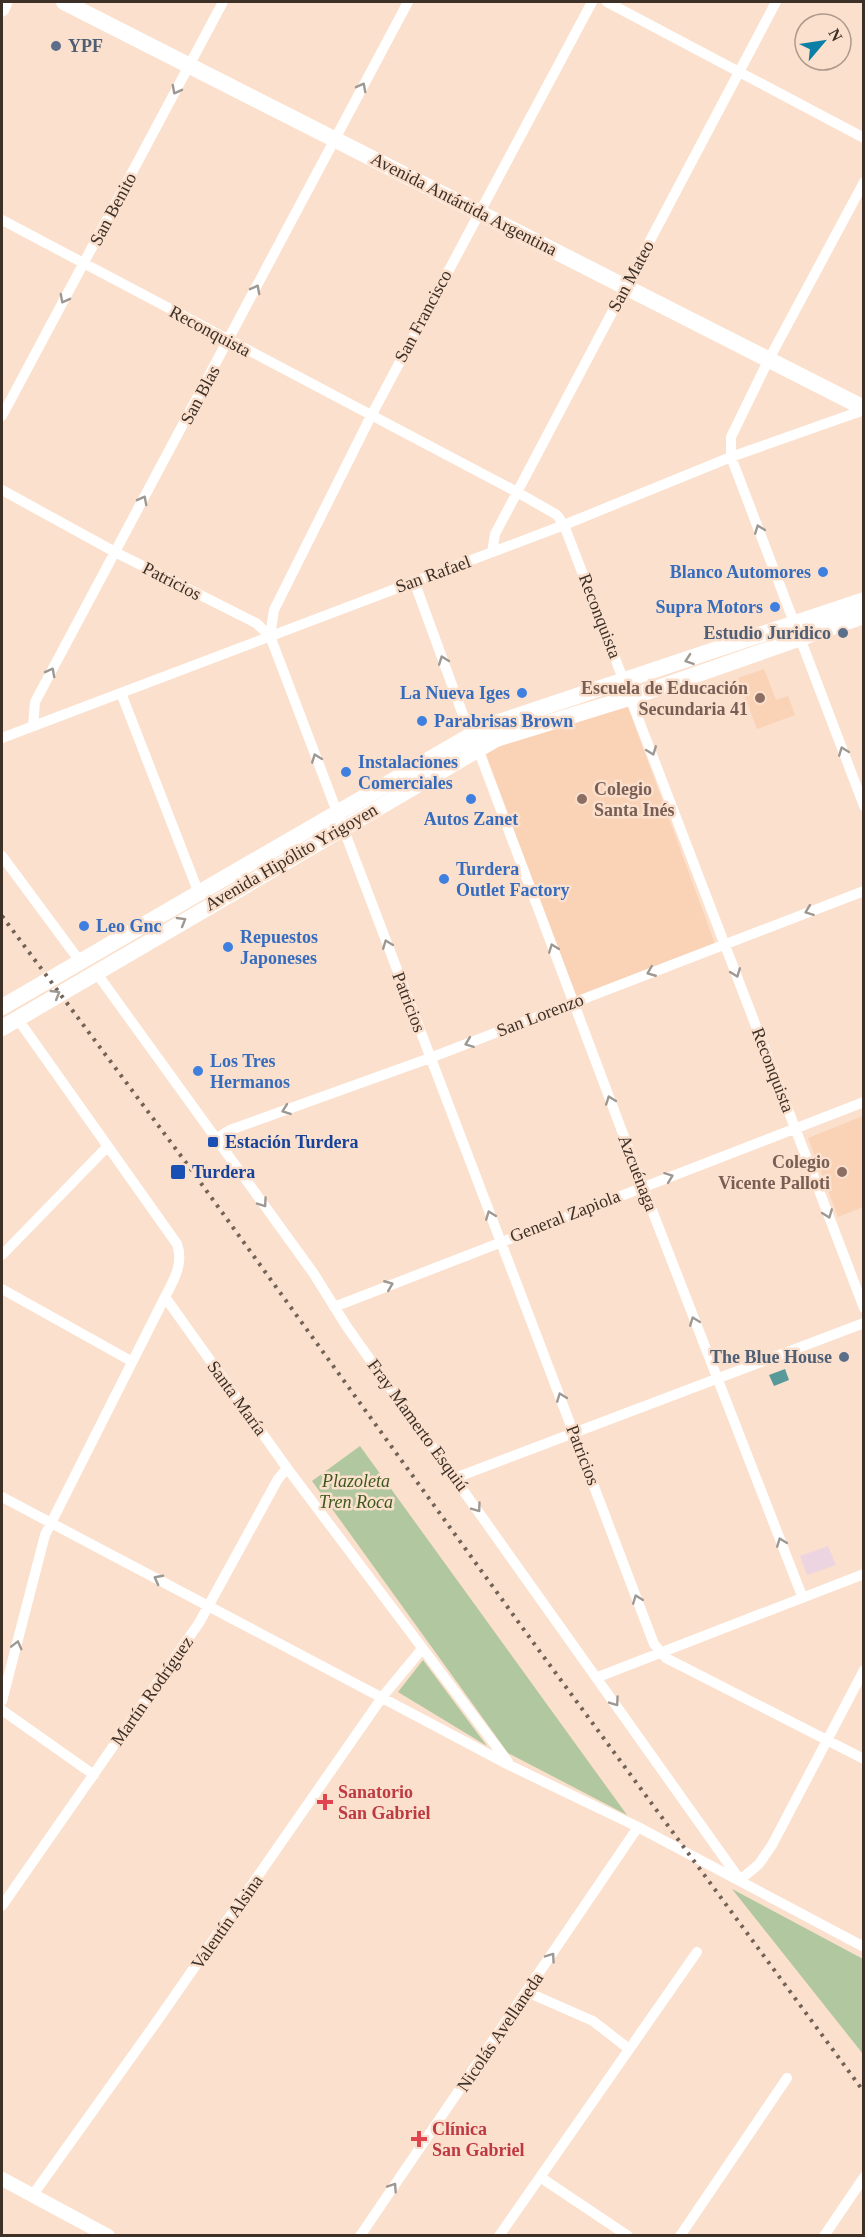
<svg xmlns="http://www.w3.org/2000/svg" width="865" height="2237" viewBox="0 0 865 2237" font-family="'Times New Roman',serif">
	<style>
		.commercial { fill: #ecd5e1 }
		.built { fill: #fad2b5 }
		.green { fill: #b1c79f }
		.water { fill: #589999 }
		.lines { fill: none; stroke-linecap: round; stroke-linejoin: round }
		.minor { stroke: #fff; stroke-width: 10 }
		.tertiary { stroke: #fff; stroke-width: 14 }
		.secondary { stroke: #fff; stroke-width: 15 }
		.primary { stroke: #fff; stroke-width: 16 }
		.rail { stroke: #736256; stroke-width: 4; stroke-dasharray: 3 6; stroke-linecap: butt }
		.oneway { stroke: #9e9893 }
		.service-dot { fill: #5c6f8a; stroke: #fbe0cd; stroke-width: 2 }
		.shop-dot { fill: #3f7fe0; stroke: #fbe0cd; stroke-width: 2 }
		.education-dot { fill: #8d6e63; stroke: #fbe0cd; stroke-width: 2 }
		.transit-dot { fill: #1a4fb4; stroke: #fbe0cd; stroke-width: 2 }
		.health-dot { fill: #e0444e; stroke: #fbe0cd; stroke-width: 2 }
		.labels { text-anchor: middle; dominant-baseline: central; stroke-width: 5; stroke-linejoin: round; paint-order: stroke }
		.service-label { font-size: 18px; font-weight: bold; fill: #4e5e75; stroke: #fbe0cd; text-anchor: end }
		.street-label { font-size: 18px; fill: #3d3027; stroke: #fbe0cd }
		.shop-label { font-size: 18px; font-weight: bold; fill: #366cbe; stroke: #fbe0cd; text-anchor: start }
		.education-label { font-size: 18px; font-weight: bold; fill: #785e54; stroke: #fbe0cd; text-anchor: end }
		.transit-label { font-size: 18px; font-weight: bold; fill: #164399; stroke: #fbe0cd; text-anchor: start }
		.park-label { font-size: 18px; font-style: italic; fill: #3b591a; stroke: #fbe0cd }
		.health-label { font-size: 18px; font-weight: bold; fill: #be3a42; stroke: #fbe0cd; text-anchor: start }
	</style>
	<rect width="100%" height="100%" fill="#fbe0cd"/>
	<path class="commercial" d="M 828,1546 L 836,1565 L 807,1575 L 800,1556 Z"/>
	<path class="built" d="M 764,669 L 776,700 L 788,696 L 795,715 L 757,729 L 738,678 Z
		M 626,702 L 715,944 L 575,997 L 484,748 Z
		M 863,1116 L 863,1207 L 838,1217 L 808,1138 Z"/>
	<path class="green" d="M 360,1446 L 627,1815 L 508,1753 L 312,1481 Z
		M 423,1660 L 487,1746 L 398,1692 Z
		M 732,1889 L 863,1959 L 863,2054 Z"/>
	<path class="water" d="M 785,1369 L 789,1380 L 774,1386 L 769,1375 Z"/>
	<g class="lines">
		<path class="minor" d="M 607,2 L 864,138
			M 864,182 L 768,361 L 731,437 L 731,457 L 864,806
			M 2,220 L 517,492 L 557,515 L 564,525 L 864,1308
			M 2,416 L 223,2
			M 2,490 L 115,552 L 256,623 L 270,636 L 654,1644 L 666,1658 L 864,1759
			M 492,552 L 495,534 L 776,2
			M 414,581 L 463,715 L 473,733
			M 270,636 L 274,610 L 371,416 L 592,2
			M 121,693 L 198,891
			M 33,726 L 35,702 L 408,2
			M 2,738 L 564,525 L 731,457 L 864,410
			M 478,749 L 643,1187 L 802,1596
			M 2,856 L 79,960
			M 95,971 L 314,1274 L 347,1327 L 740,1880 L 759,1864 L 772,1845 L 864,1670
			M 17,1018 L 177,1244 C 184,1263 174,1280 165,1297 L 287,1468 L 508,1762
			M 217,1138 L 230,1130 L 430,1058 L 864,891
			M 2,1255 L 107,1147
			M 2,1289 L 131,1361
			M 334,1307 L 864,1102
			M 455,1478 L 864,1323
			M 2,1497 L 509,1765 L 638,1827 L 864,1947
			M 598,1677 L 864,1574
			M 2,1701 L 45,1535 L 165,1297
			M 2,1710 L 94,1775
			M 2,1906 L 199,1623 L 278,1479 L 287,1468
			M 527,1992 L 593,2021 L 629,2049
			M 540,2177 L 628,2236
			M 32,2196 L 155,2024 L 383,1696 L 422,1649
			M 360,2236 L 638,1827
			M 499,2236 L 697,1952
			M 680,2236 L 787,2078
			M 824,2236 L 864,2177"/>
		<path class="tertiary" d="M 2,2179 L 108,2236"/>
		<path class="secondary" d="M 2,9 L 5,2"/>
		<path class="primary" d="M 64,2 L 864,408
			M 2,1007 L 487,726 L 864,600
			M 2,1028 L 496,739 L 632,697 L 864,616"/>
		<path class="rail" d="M 2,916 L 190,1168 L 535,1645 L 864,2092"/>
	</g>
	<defs><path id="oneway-chevron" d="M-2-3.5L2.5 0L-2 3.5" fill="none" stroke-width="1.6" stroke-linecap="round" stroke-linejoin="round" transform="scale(1.5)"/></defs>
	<g class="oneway">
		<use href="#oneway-chevron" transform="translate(362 87) rotate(-62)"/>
		<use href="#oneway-chevron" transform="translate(176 90) rotate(118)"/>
		<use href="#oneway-chevron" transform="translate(256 289) rotate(-62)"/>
		<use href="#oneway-chevron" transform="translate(64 299) rotate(118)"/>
		<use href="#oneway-chevron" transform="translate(143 500) rotate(-62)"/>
		<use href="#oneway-chevron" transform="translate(759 529) rotate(-111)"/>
		<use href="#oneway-chevron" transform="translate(443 660) rotate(-110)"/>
		<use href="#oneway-chevron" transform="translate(689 660) rotate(161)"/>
		<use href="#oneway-chevron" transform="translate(51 672) rotate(-62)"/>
		<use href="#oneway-chevron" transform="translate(652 751) rotate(69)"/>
		<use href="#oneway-chevron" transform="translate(843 751) rotate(-111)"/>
		<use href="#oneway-chevron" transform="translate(316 758) rotate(-111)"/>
		<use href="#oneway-chevron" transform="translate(809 911) rotate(159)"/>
		<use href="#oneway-chevron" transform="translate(182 921) rotate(-30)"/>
		<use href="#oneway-chevron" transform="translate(387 944) rotate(-111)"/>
		<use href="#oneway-chevron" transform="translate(553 948) rotate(-111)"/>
		<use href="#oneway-chevron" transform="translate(651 972) rotate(158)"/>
		<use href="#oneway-chevron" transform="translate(736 973) rotate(69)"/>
		<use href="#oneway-chevron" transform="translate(56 994) rotate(-31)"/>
		<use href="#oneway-chevron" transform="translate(469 1043) rotate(159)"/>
		<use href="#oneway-chevron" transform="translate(610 1100) rotate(-110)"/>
		<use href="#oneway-chevron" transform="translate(286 1110) rotate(160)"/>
		<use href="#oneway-chevron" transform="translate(669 1177) rotate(-21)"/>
		<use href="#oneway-chevron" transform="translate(263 1203) rotate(55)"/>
		<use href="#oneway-chevron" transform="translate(828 1214) rotate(69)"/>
		<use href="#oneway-chevron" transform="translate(490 1215) rotate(-111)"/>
		<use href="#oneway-chevron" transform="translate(389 1285) rotate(-22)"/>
		<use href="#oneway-chevron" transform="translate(694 1321) rotate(-111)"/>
		<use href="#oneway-chevron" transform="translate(561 1397) rotate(-111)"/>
		<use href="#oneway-chevron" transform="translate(477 1508) rotate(54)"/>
		<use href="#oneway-chevron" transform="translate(781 1542) rotate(-111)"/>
		<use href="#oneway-chevron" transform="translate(158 1579) rotate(-152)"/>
		<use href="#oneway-chevron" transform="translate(637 1599) rotate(-111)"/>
		<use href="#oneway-chevron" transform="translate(17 1645) rotate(-76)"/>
		<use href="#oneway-chevron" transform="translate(615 1702) rotate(55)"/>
		<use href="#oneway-chevron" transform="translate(551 1957) rotate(-55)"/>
		<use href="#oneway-chevron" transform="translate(393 2187) rotate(-56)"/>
	</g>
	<g class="service-dot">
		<circle cx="56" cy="46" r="6"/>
		<circle cx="843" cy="633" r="6"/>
		<circle cx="844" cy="1357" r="6"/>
	</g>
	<g class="shop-dot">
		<circle cx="823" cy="572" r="6"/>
		<circle cx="775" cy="607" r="6"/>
		<circle cx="522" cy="693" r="6"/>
		<circle cx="422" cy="721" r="6"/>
		<circle cx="346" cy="772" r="6"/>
		<circle cx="471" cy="799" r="6"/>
		<circle cx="444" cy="879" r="6"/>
		<circle cx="84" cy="926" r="6"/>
		<circle cx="228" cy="947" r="6"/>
		<circle cx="198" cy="1071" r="6"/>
	</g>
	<g class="education-dot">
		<circle cx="760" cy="698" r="6"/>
		<circle cx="582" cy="799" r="6"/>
		<circle cx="842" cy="1172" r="6"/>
	</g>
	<g class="transit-dot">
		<rect x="207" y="1136" width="12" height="12" rx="3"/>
		<rect x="170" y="1164" width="16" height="16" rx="3"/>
	</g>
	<g class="health-dot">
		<path d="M322 1793h6v6h6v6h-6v6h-6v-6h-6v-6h6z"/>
		<path d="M416 2130h6v6h6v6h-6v6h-6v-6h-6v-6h6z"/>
	</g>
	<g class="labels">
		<g class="service-label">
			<text x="68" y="46" text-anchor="start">YPF</text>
			<text x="831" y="633">Estudio Juridico</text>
			<text x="832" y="1357">The Blue House</text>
		</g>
		<g class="street-label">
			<text transform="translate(464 204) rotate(27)">Avenida Antártida Argentina</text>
			<text transform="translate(113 209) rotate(-62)">San Benito</text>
			<text transform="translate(631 276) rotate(-62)">San Mateo</text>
			<text transform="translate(423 316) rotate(-62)">San Francisco</text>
			<text transform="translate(210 331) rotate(28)">Reconquista</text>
			<text transform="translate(200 395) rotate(-62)">San Blas</text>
			<text transform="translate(433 574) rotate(-20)">San Rafael</text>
			<text transform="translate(172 581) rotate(27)">Patricios</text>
			<text transform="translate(600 616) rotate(69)">Reconquista</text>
			<text transform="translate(291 857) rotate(-30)">Avenida Hipólito Yrigoyen</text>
			<text transform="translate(409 1002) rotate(69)">Patricios</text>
			<text transform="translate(540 1015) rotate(-21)">San Lorenzo</text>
			<text transform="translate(773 1070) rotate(69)">Reconquista</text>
			<text transform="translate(638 1173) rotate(69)">Azcuénaga</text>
			<text transform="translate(565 1216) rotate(-21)">General Zapiola</text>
			<text transform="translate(237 1398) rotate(54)">Santa María</text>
			<text transform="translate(418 1425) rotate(54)">Fray Mamerto Esquiú</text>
			<text transform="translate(583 1455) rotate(69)">Patricios</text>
			<text transform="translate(152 1691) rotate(-55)">Martín Rodríguez</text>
			<text transform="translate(227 1922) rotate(-55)">Valentín Alsina</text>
			<text transform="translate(500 2032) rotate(-56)">Nicolás Avellaneda</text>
		</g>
		<g class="shop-label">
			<text x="811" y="572" text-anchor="end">Blanco Automores</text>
			<text x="763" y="607" text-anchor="end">Supra Motors</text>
			<text x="510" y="693" text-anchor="end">La Nueva Iges</text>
			<text x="434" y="721">Parabrisas Brown</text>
			<text x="358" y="762">Instalaciones<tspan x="358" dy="21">Comerciales</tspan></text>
			<text x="471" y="819" text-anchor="middle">Autos Zanet</text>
			<text x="456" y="869">Turdera<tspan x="456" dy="21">Outlet Factory</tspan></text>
			<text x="96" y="926">Leo Gnc</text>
			<text x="240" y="937">Repuestos<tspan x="240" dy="21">Japoneses</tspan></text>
			<text x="210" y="1061">Los Tres<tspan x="210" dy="21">Hermanos</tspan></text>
		</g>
		<g class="education-label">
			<text x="748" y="688">Escuela de Educación<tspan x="748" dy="21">Secundaria 41</tspan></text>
			<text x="594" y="789" text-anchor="start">Colegio<tspan x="594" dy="21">Santa Inés</tspan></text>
			<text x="830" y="1162">Colegio<tspan x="830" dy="21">Vicente Palloti</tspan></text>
		</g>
		<g class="transit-label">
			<text x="225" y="1142">Estación Turdera</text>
			<text x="192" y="1172">Turdera</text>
		</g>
		<g class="park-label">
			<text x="356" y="1481">Plazoleta<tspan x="356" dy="21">Tren Roca</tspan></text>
		</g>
		<g class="health-label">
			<text x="338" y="1792">Sanatorio<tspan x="338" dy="21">San Gabriel</tspan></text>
			<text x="432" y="2129">Clínica<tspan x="432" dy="21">San Gabriel</tspan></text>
		</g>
	</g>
	<rect width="865" height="2237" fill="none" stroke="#3d3027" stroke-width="6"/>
	<g transform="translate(823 42) rotate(61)"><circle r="28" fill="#fbe0cd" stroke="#af9a8b" stroke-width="1.5"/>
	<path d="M0-4.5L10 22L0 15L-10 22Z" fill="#0b80a7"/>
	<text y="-9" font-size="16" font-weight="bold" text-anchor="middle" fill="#3d3027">N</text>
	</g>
</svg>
